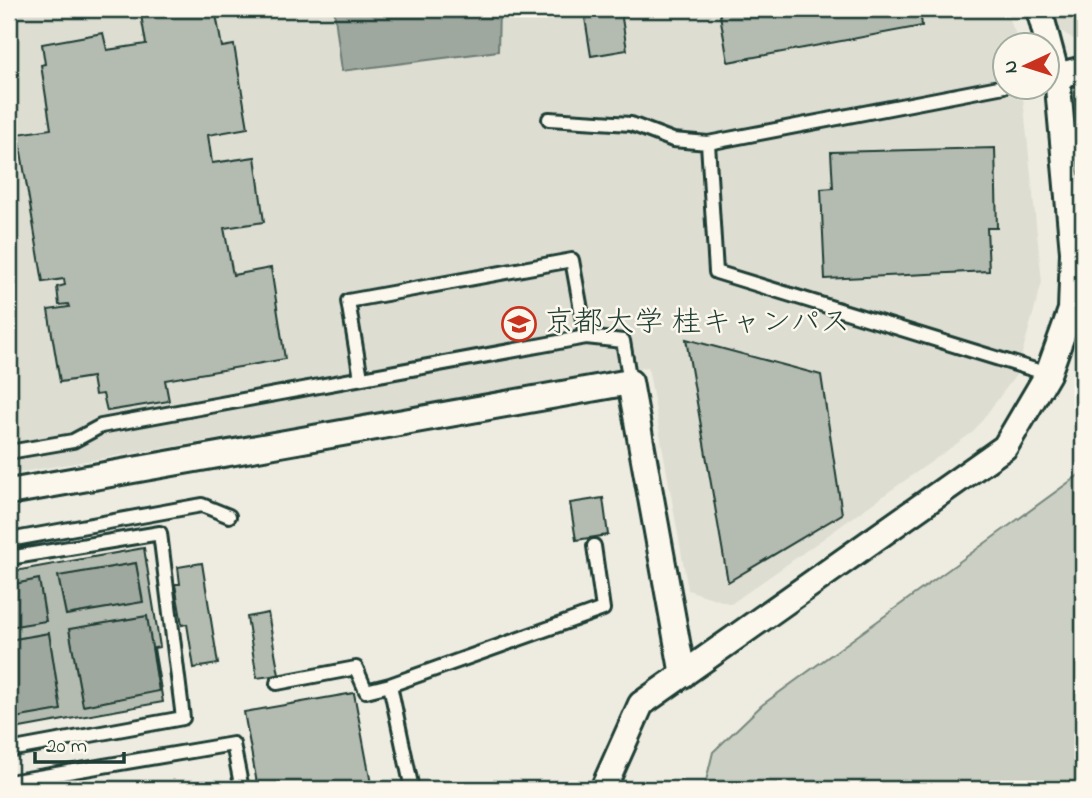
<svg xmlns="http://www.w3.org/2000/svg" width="1092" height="798" viewBox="0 0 1092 798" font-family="'Indie Flower','Klee One',sans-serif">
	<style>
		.built { fill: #ddddd2 }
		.green { fill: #cbcfc4; stroke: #75867c; stroke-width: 2 }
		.water { fill: #9fa89f; stroke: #6c7d74; stroke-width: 2 }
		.building { fill: #b4bbb0; stroke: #1f3d34; stroke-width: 2; fill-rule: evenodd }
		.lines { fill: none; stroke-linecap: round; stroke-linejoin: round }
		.service-casing { stroke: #1f3d34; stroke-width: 18 }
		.minor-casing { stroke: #1f3d34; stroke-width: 30 }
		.service { stroke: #fbf7ec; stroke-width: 12 }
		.minor { stroke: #fbf7ec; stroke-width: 24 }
		.labels { text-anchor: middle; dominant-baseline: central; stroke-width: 5; stroke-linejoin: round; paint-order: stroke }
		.poi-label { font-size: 30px; fill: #1f3d34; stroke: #fbf7ec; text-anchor: start }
	</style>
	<rect width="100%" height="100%" fill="#eeece1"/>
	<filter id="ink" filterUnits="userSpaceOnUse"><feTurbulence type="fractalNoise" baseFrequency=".0143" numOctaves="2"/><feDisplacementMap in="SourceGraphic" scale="14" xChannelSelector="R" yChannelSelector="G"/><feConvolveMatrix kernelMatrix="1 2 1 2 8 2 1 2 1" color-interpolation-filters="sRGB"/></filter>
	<g filter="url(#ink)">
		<path class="built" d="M 9,9 L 1005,9 L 1018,40 L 1018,45 L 1004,46 L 1004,88 L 1022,88 L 1042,282 L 1016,375 L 973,432 L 731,604 L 688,590 L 648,367 L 9,474 Z
			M 1052,9 L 1083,9 L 1083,45 L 1058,29 Z"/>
		<path class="green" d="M 1083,472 L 1083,789 L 704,789 L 713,752 L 762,705 Z"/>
		<path class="water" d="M 334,9 L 499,9 L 498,51 L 342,71 Z
			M 136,563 L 143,602 L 66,615 L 58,576 Z
			M 39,579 L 46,621 L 9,627 L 9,585 Z
			M 147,616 L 159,691 L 83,706 L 69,629 Z
			M 49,633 L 61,710 L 9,719 L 9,640 Z"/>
		<path class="building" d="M 140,9 L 215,9 L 222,47 L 234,45 L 248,128 L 208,135 L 212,163 L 255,157 L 264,222 L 224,228 L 233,275 L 271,268 L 285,359 L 165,380 L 169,401 L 107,411 L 103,394 L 95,395 L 92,377 L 60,382 L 48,310 L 69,307 L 68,304 L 59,305 L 57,287 L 65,285 L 64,279 L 43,282 L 18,134 L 51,129 L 41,65 L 45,64 L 42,44 L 103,33 L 107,50 L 146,44 Z
			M 719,9 L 920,9 L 922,26 L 728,62 Z
			M 621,12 L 627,50 L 591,56 L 585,18 Z
			M 995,148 L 997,228 L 987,228 L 989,271 L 825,279 L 821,189 L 833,188 L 831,152 Z
			M 686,339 L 821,375 L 842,514 L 728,582 Z
			M 603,498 L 608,535 L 576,540 L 570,503 Z
			M 144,548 L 160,647 L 154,648 L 163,702 L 9,730 L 9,719 L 61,710 L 49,633 L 9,640 L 9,627 L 46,621 L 39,579 L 9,585 L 9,572 ZM 136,563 L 143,602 L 66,615 L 58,576 ZM 147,616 L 159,691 L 83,706 L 69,629 Z
			M 202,563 L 218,664 L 194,668 L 187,624 L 182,625 L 175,584 L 180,584 L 178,567 Z
			M 268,613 L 279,675 L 257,678 L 247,617 Z
			M 354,693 L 372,789 L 258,789 L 244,712 Z"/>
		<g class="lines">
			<g class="service-casing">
				<path id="service" d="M 549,119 L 631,124 L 673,140 L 708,143 L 1004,86
					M 708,143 L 716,272 L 1048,374
					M 586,337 L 623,341 L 630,382
					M 9,452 L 73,441 L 101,426 L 586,337 L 572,260 L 348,301 L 361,378
					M 9,540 L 202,505 L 229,516
					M 9,558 L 160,533 L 183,718 L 9,750
					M 277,683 L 356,668 L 366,691 L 390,685
					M 9,782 L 233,744 L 242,789
					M 412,789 L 390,685 L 603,609 L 594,546"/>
			</g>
			<g class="minor-casing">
				<path id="minor" d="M 1057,76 L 1083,69
					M 9,492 L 630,382 L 683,675
					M 603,789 L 641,704 L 1005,447 L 1048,374 L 1071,310 L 1073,252 L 1057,76 L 1039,9"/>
			</g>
			<use href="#service" class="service"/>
			<use href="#minor" class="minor"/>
		</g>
	</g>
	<defs>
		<g id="university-ring" transform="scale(1.75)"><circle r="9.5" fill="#fbf7ec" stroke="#c8321e" stroke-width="1.5"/><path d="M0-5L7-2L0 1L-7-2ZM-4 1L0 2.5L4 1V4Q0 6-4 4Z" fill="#c8321e"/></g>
	</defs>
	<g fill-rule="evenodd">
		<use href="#university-ring" x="519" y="324"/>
	</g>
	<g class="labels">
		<g class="poi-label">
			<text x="544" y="324">京都大学 桂キャンパス</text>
		</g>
	</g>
	<rect width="1092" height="798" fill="none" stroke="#fbf7ec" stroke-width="35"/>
	<rect x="18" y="18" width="1057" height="763" fill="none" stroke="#1f3d34" stroke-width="2.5" filter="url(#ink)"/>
	<g transform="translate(1026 66) rotate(266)"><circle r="33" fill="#fbf7ec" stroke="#a3ada2" stroke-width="2"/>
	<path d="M0-5L12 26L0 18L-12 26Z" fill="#c8321e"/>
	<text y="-10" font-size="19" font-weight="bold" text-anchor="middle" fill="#1f3d34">N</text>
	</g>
	<path d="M35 752v10h89v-10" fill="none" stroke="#1f3d34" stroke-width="3.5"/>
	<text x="46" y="752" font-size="21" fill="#1f3d34" stroke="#fbf7ec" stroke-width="5" paint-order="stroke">20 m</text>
</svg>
